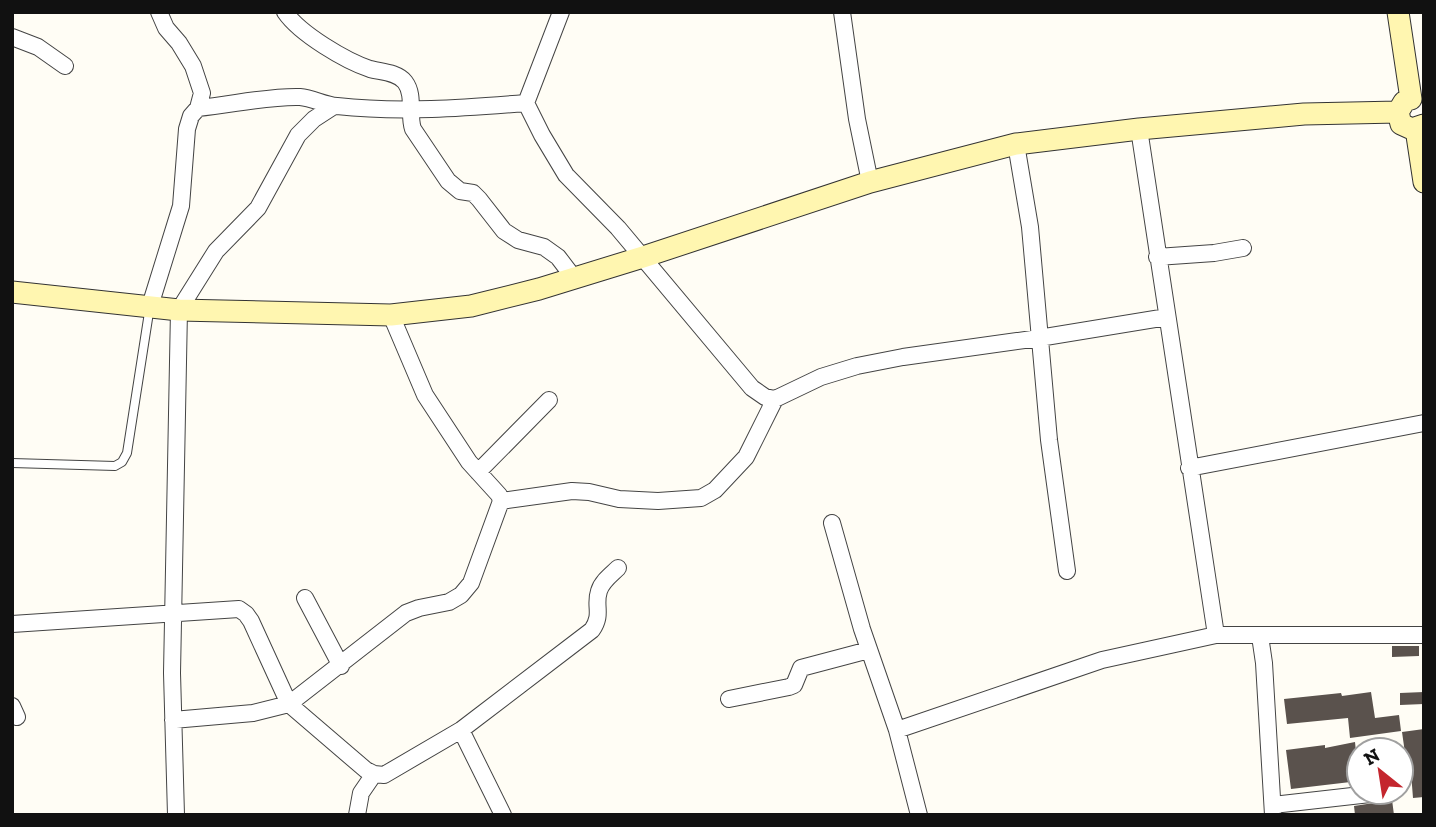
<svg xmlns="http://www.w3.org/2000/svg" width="1436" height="827" viewBox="0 0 1436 827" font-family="'Zilla Slab',serif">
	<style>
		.building { fill: #5a524d }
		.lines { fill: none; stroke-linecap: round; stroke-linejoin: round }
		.lane-casing { stroke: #444; stroke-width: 10 }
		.street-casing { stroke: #444; stroke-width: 18 }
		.secondary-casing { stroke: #333; stroke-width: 23 }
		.lane { stroke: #fff; stroke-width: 8 }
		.street { stroke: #fff; stroke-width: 16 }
		.secondary { stroke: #fff6b0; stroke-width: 21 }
	</style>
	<rect width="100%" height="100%" fill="#fffdf5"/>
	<path class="building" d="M 1392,646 L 1419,646 L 1419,656 L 1392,657 Z
		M 1371,692 L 1375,718 L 1399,715 L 1401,731 L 1350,738 L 1348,718 L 1287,724 L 1284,699 L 1341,693 L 1342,696 Z
		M 1424,692 L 1424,704 L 1400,705 L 1400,693 Z
		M 1424,729 L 1424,797 L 1413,798 L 1410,760 L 1406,760 L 1402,732 Z
		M 1355,742 L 1359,781 L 1291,789 L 1286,750 L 1325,745 L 1325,748 Z
		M 1380,792 L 1391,792 L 1394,815 L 1355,815 L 1354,806 L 1380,802 Z"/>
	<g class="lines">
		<g class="lane-casing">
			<path id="lane" d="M 12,463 L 115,466 L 122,462 L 127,453 L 150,306"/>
		</g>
		<g class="street-casing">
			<path id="street" d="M 285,12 C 300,34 346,61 370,69 C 381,72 397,72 405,82 C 415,95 408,115 413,129 L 448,181 L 460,191 L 473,193 L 479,199 L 504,231 L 518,240 L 544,247 L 558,257 L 574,278
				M 842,12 L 857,119 L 870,182
				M 12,37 L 38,47 L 65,66
				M 526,103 L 542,135 L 566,175 L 618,228 L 752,388 L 765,397 L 775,399 L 821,377 L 857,366 L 903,357 L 1039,338 L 1167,317
				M 198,108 C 232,105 266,96 300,97 C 313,98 324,105 337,106 C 400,113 463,108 526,103 L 561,12
				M 1139,129 L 1216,635
				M 1016,144 L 1030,227 L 1049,440 L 1067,571
				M 1157,257 L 1214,253 L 1243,248
				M 150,306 L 181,206 L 187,129 L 191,116 L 198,108 L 202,93 L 193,66 L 179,43 L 166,28 L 159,12
				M 1189,468 L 1424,423
				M 478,472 L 549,400
				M 501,501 L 572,491 L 589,492 L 619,499 L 658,501 L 701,498 L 715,490 L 746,457 L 775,399
				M 832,523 L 862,629 L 897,730 L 919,815
				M 305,598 L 341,666
				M 12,624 L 239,609 L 246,614 L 251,621 L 289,704 L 366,770 L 374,774 L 384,775 L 461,730 L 592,630 C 603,614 594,606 599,591 C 602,581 612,574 618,568
				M 1260,636 L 1264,663 L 1273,815
				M 729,699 L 789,687 L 794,685 L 801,668 L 869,650
				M 12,706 L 17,717
				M 173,720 L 253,713 L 289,704 L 406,613 L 419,608 L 449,602 L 461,595 L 471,583 L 501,501 L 499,495 L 469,462 L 425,395 L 391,315
				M 461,730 L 503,815
				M 897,730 L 1102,660 L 1216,635 L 1424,635
				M 1273,805 L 1370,794
				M 176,815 L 172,673 L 179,310 L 216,251 L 258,208 L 298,135 L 314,119 L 334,106
				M 357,815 L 361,793 L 374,774"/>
		</g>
		<g class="secondary-casing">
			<path id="secondary" d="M 1398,12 L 1411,99
				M 1404,102 L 1398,112 L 1401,124 L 1412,129 L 1424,125
				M 1416,129 L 1424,182
				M 12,292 L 179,310 L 391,315 L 471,306 L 539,289 L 643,257 L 870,182 L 1016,144 L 1139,129 L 1304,114 L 1398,112"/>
		</g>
		<use href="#lane" class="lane"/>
		<use href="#street" class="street"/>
		<use href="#secondary" class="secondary"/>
	</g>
	<rect width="1436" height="827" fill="none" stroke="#111111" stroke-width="28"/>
	<g transform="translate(1380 771) rotate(330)"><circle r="33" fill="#ffffff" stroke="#a0a0a0" stroke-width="2"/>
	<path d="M0-5L12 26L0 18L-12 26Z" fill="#c4262e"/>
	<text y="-10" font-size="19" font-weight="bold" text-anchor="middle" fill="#111111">N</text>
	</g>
</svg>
